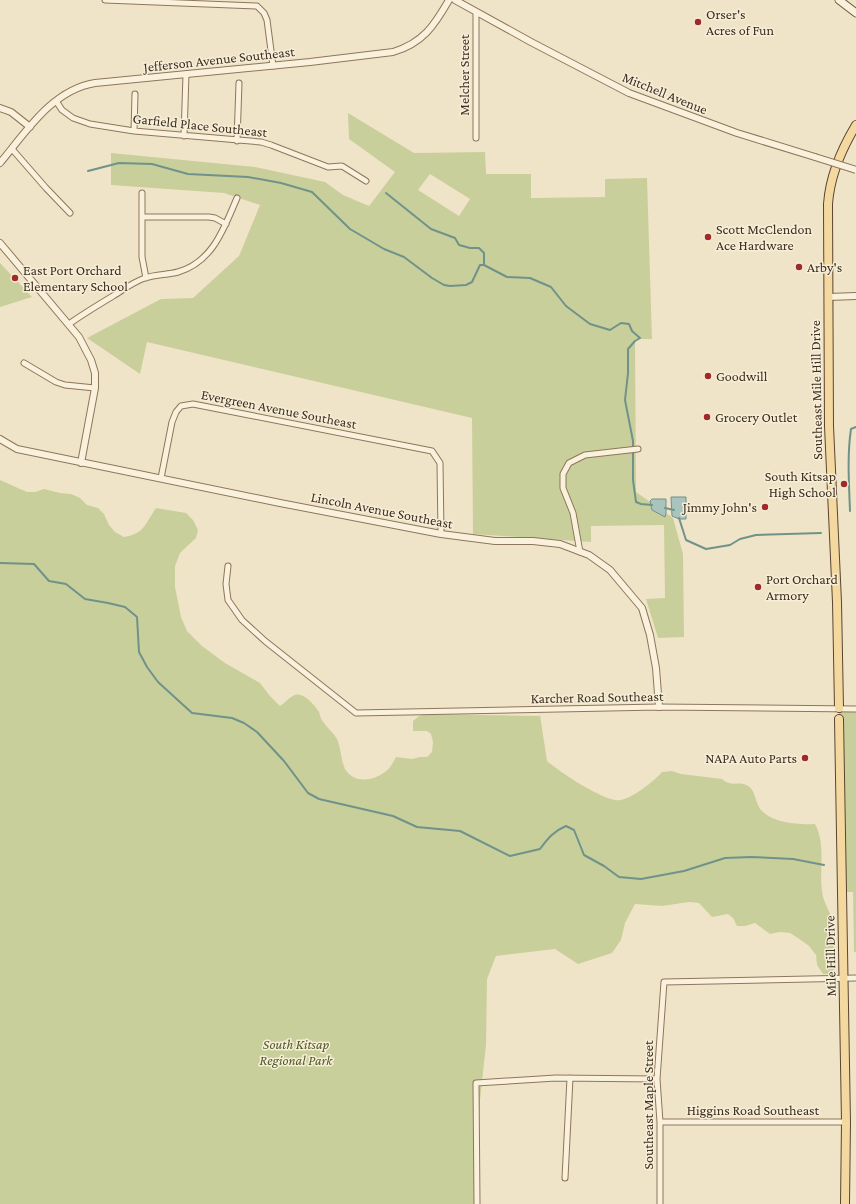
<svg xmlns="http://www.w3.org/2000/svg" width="856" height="1204" viewBox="0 0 856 1204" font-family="'Crimson Pro',serif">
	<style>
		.green { fill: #c9cf9b; fill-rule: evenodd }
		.water { fill: #a9c4bc; stroke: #6f938a }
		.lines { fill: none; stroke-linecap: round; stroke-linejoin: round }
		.stream { stroke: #6f938a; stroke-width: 2 }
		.minor-casing { stroke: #8d765c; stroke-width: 7 }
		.tertiary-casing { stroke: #8d765c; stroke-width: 8 }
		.secondary-casing { stroke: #6f573f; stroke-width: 9 }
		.primary-casing { stroke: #5b4430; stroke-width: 10 }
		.minor { stroke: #faf1dc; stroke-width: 5 }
		.tertiary { stroke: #faf1dc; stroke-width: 6 }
		.secondary { stroke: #faf1dc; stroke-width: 7 }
		.primary { stroke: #f3d9a0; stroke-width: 8 }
		.tertiary-bridge-casing { stroke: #8d765c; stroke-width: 8; stroke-linecap: butt }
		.tertiary-bridge { stroke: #faf1dc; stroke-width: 6 }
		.poi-dot { fill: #9e2a2b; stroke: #f7eed8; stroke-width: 1.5 }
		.labels { text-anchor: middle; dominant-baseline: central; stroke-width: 3; stroke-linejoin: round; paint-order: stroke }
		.poi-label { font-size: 14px; fill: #3d2e20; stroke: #f7eed8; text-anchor: start }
		.street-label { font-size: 14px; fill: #3d2e20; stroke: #f7eed8 }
		.park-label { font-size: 14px; font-style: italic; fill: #4d5a26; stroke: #f7eed8 }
	</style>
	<rect width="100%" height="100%" fill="#f0e4c8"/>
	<path class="green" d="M 348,113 L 414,153 L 485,152 L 486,174 L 531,174 L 531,198 L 605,197 L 605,179 L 647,178 L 652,339 L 635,339 L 636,492 L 673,518 L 683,554 L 684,637 L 658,638 L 646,599 L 665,598 L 664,525 L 591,526 L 591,542 L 473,534 L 472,418 L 147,342 L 140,374 L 87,338 L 161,299 L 193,298 L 239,256 L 260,205 L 224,193 L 111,185 L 111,153 L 255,167 L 325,182 L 343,195 L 369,206 L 395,172 L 349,139 ZM 430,174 L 470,199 L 459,216 L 418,190 Z
		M 0,263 L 32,297 L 0,307 Z
		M 0,480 L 27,492 L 35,492 L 44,489 L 60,493 L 71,494 L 80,498 L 87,505 L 98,508 L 104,514 L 109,525 L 115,532 L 124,537 C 144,534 145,524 156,508 L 186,513 L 193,520 L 198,530 L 196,538 L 180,553 L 175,566 L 175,587 L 181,617 L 187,631 L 202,646 L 225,663 L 260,683 L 270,696 L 280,706 C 285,703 289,697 295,695 C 303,692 315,705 319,712 C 320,714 320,718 322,720 C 326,727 333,732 337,739 C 341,748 341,760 345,769 C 354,784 373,781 385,772 C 390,769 393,762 396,757 L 412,759 L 420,757 L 427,757 L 432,752 L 433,742 L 431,734 L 427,731 L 413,731 L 413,721 L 419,716 L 427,714 L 539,716 L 540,715 L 547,761 C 560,772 605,803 621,800 C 634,797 653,782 662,772 L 672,771 L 681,774 L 722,779 C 732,788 739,780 748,786 C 755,790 755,800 759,807 C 768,823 799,825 815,824 C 826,844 819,868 822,891 C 823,903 831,912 833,923 C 836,935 834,956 835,970 L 831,974 L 823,974 L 817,965 L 816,955 L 809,946 L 798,938 L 790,933 L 780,932 L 770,934 L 755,923 L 745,926 L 737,926 L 733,918 L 728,914 L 712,917 L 699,903 L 689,902 L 662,906 L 635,904 L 625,923 L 621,940 L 612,953 L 578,964 L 555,949 L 496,956 L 487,979 L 486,1045 L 480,1100 L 477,1162 L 477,1204 L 0,1204 Z
		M 839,708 L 856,709 L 856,952 L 854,952 L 853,892 L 842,892 Z"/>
	<path class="water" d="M 671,497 L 686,497 L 686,519 L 679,519 L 672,516 Z
		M 652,499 L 666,499 L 666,513 L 665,517 L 652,510 L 650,501 Z"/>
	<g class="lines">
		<path class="stream" d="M 88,171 L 119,163 L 152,164 L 188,174 L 248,177 L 281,183 L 312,192 L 350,229 L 384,249 L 404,257 L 432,278 L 444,285 L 450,286 L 466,285 L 472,282 L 480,265 L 484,265 L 507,277 L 530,278 L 551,287 L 566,306 L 590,324 L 610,330 L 621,323 L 629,324 L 632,331 L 640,338 L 635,341 L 628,349 L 628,373 L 625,400 L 633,441 L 633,480 L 636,502 L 641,504 L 652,505
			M 386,193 L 431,229 L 455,238 L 459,245 L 470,248 L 479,248 L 484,253 L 484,265
			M 665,508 L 674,510
			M 850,511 C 849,483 847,456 851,429 L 856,427
			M 679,518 L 686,540 L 706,549 L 730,545 L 740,539 L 756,535 L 821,533
			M 0,563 L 34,564 L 49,581 L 66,584 L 85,599 L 108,603 L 125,607 L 137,617 L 139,652 L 147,667 L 158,682 L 192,713 L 232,718 L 244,723 L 257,732 L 284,761 L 308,793 L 319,799 L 393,816 L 417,827 L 460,831 L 510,856 L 540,849 C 548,838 554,831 566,826 L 574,830 L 584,855 L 604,866 L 619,877 L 641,879 L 684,871 L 725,858 L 751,857 L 793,859 L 824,865"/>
		<g class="minor-casing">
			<path id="minor" d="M 105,0 L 257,6 L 264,13 L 267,20 L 273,66
				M 56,101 L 62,110 L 73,118 L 90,124 L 134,131 L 261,142 L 271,145 L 328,167 L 342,166 L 366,181
				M 134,131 L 135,94
				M 184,136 L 186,74
				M 476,138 L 476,13
				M 237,141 L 239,83
				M 12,149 L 46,188 L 70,213
				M 142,193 L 142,257 L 146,278
				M 142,217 L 209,217 L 215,218 L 226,224
				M 69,324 C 83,314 98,305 113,296 C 123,290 133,282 145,278 C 156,274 167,275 178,272 C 213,262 224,228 237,198
				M 24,363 L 56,382 L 65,385 L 95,388
				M 161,478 L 172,422 L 176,412 L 181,406 L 193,404 L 432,451 L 440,463 L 441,534
				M 580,552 L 573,513 L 563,488 L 563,474 L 569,463 L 585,455 L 638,449
				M 228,566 L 226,584 L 228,600 L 242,620 L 265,641 L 356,713 L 659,707 L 856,709
				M 660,1122 L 846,1122
				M 565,1178 L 570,1078
				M 477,1204 L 476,1083 L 556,1078 L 657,1079
				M 660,1204 L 660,1122 L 657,1079 L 664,982 L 856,978"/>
		</g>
		<g class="tertiary-casing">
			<path id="tertiary" d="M 455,0 L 531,42 L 629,93 L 737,133 L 815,157
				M 0,108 L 11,112 L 30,127
				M 0,163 C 26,132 52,90 95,83 L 310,62 L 393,52 C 423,43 434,26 449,0
				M 0,243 L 79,337 L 91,360 L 95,373 L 95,388 L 81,463
				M 828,297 L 856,296
				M 0,439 L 17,449 L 280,503 L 441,534 L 495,541 L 533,541 L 560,544 L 589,555 L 610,570 L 642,608 L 650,635 L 656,668 L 659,707"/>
		</g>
		<g class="secondary-casing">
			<path id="secondary" d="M 839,0 L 856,13"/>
		</g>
		<g class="primary-casing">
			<path id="primary" d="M 839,708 L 837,602 L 829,426 L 828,204 C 830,175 841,150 856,125
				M 839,719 L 846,1122 L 845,1204"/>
		</g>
		<use href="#minor" class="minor"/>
		<use href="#tertiary" class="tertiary"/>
		<use href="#secondary" class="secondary"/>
		<use href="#primary" class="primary"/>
		<g class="tertiary-bridge-casing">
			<path id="tertiary-bridge" d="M 815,157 L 856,170"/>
		</g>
		<use href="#tertiary-bridge" class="tertiary-bridge"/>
	</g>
	<g class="poi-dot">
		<circle cx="698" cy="22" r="4"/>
		<circle cx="708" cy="237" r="4"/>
		<circle cx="799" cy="267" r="4"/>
		<circle cx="15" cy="278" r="4"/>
		<circle cx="708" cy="376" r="4"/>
		<circle cx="707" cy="417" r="4"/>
		<circle cx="844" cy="484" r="4"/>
		<circle cx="765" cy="507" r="4"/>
		<circle cx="758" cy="587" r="4"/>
		<circle cx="805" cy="758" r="4"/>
	</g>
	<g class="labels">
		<g class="poi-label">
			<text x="706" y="14">Orser's<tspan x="706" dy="16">Acres of Fun</tspan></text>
			<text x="716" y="229">Scott McClendon<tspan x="716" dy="16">Ace Hardware</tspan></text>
			<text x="807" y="267">Arby's</text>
			<text x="23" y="270">East Port Orchard<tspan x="23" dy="16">Elementary School</tspan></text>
			<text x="716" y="376">Goodwill</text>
			<text x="715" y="417">Grocery Outlet</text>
			<text x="836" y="476" text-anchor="end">South Kitsap<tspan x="836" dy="16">High School</tspan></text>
			<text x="757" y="507" text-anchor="end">Jimmy John's</text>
			<text x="766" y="579">Port Orchard<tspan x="766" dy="16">Armory</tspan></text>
			<text x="797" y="758" text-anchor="end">NAPA Auto Parts</text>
		</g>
		<g class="street-label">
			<text transform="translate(219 59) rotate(-6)">Jefferson Avenue Southeast</text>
			<text transform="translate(464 75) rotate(-90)">Melcher Street</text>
			<text transform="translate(665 93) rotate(22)">Mitchell Avenue</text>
			<text transform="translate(200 125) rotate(6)">Garfield Place Southeast</text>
			<text transform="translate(816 390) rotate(-91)">Southeast Mile Hill Drive</text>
			<text transform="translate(279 409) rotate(11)">Evergreen Avenue Southeast</text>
			<text transform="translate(382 510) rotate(11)">Lincoln Avenue Southeast</text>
			<text transform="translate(597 697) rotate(-1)">Karcher Road Southeast</text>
			<text transform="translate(830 956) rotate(-91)">Mile Hill Drive</text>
			<text transform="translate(648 1105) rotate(-90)">Southeast Maple Street</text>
			<text x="753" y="1110">Higgins Road Southeast</text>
		</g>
		<g class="park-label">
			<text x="296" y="1044">South Kitsap<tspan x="296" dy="16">Regional Park</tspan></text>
		</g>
	</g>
</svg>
